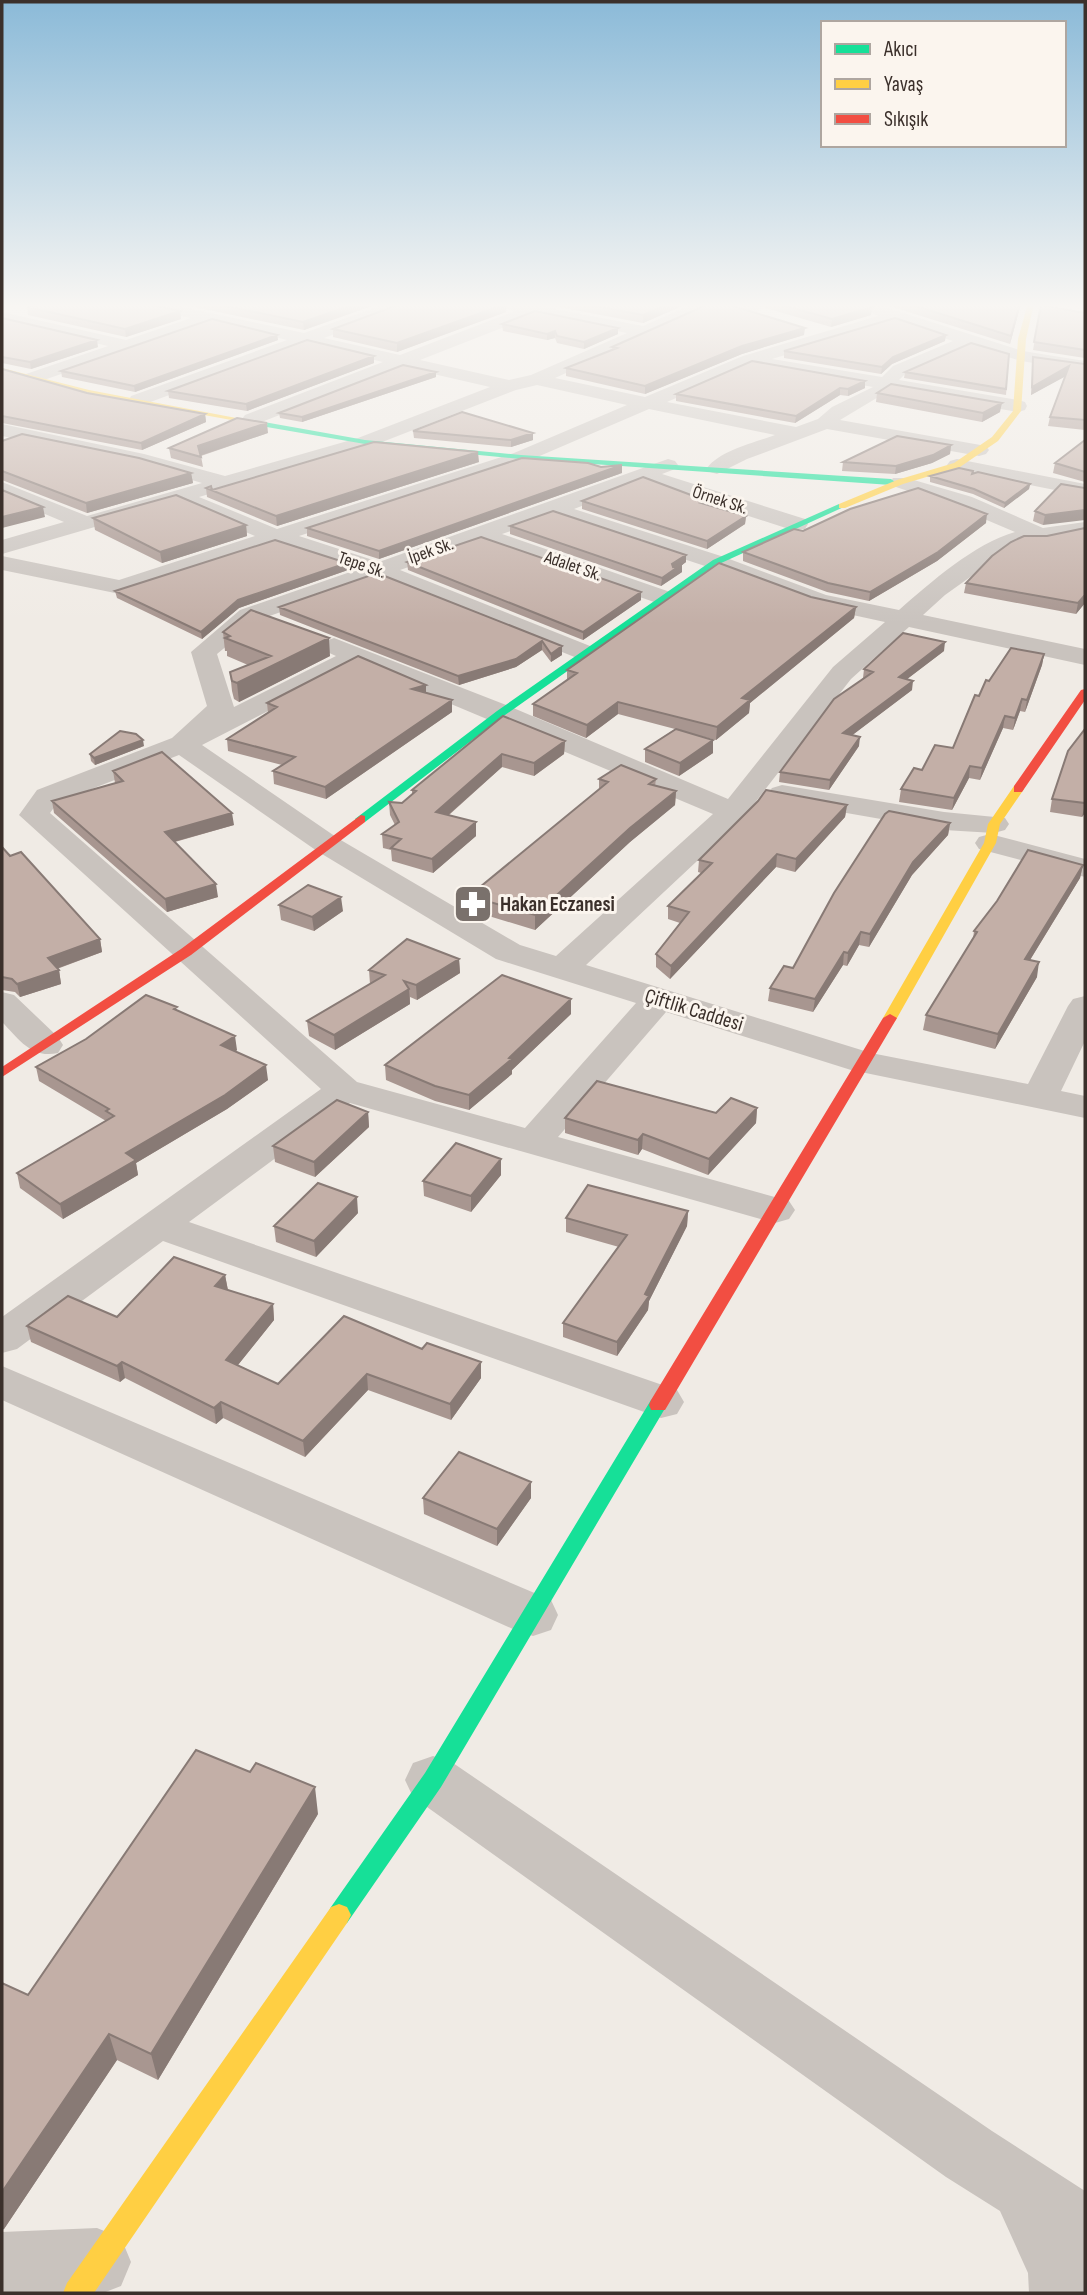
<svg xmlns="http://www.w3.org/2000/svg" width="1087" height="2295" viewBox="0 0 1087 2295" font-family="'Sofia Sans Condensed',sans-serif">
	<style>
		.lines { fill: none; stroke-linecap: round; stroke-linejoin: round }
		.street { fill: #c9c3be; fill-rule: evenodd }
		.fast { fill: #16e098; fill-rule: evenodd }
		.slow { fill: #ffcf43; fill-rule: evenodd }
		.jam { fill: #f24e42; fill-rule: evenodd }
		.wall { fill: #a89690 }
		.shaded-wall { fill: #887a75 }
		.building { fill: #c3afa7; stroke: #887a75; stroke-width: 2 }
		.labels { text-anchor: middle; dominant-baseline: central; stroke-width: 6; stroke-linejoin: round; paint-order: stroke }
		.far-street-label { font-size: 18px; fill: #3b302b; stroke: #fbf5ee }
		.poi-label { font-size: 21px; font-weight: bold; fill: #3b302b; stroke: #fbf5ee; text-anchor: start }
		.street-label { font-size: 21px; fill: #3b302b; stroke: #fbf5ee }
	</style>
	<rect width="100%" height="100%" fill="#f0ebe5"/>
	<g class="lines">
		<path class="street" d="M 131,303 L 164,303 L 304,333 L 388,303 L 411,303 L 409,306 L 324,338 L 400,355 L 515,311 L 503,308 L 502,303 L 524,303 L 643,326 L 695,303 L 716,303 L 714,306 L 555,378 L 645,397 L 743,356 L 878,316 L 864,308 L 872,303 L 1023,351 L 1085,361 L 1085,371 L 1021,361 L 970,346 L 905,374 L 899,380 L 1018,400 L 1025,402 L 1027,406 L 1025,410 L 1018,412 L 890,390 L 840,420 L 986,446 L 989,450 L 986,454 L 979,456 L 827,429 L 747,459 L 717,474 L 710,472 L 707,468 C 721,450 754,443 775,435 L 649,409 L 528,461 L 299,536 L 379,562 L 668,459 L 675,461 L 678,465 L 675,469 L 662,474 L 805,519 L 808,524 L 805,529 L 789,529 L 643,482 L 574,509 L 724,557 L 826,595 L 899,610 C 930,583 975,543 1015,532 L 956,507 L 893,486 L 890,482 L 893,478 L 907,478 L 972,497 L 1043,528 L 1085,522 L 1085,536 L 1045,544 L 1022,544 L 1008,550 L 945,595 L 923,615 L 1085,649 L 1085,665 L 909,627 L 851,679 L 743,818 L 586,965 L 871,1053 L 1028,1084 L 1068,1006 L 1073,999 L 1085,996 L 1085,1041 L 1061,1091 L 1085,1096 L 1085,1118 L 851,1070 L 666,1012 L 558,1137 L 789,1201 L 795,1210 L 789,1219 L 775,1223 L 350,1103 L 189,1222 L 677,1390 L 684,1402 L 677,1414 L 661,1418 L 163,1241 L 17,1349 L 2,1353 L 2,1317 L 321,1089 L 19,815 L 37,790 L 172,738 L 207,706 L 191,652 L 240,610 L 356,570 L 276,544 L 120,594 L 2,570 L 2,556 L 119,580 L 255,536 L 177,503 L 2,554 L 2,540 L 64,522 L 2,496 L 2,482 L 87,516 L 202,483 L 141,465 L 2,436 L 2,424 L 144,454 L 225,476 L 358,438 L 490,387 L 403,367 L 259,423 L 245,423 L 242,419 L 245,415 L 383,362 L 307,344 L 145,404 L 131,404 L 129,400 L 131,396 L 287,340 L 212,322 L 38,382 L 26,382 L 23,378 L 26,374 L 108,346 L 2,322 L 2,312 L 126,340 L 191,318 L 133,306 ZM 535,315 L 627,333 L 531,375 L 509,380 L 420,360 ZM 894,322 L 953,341 L 893,366 L 882,377 L 772,359 ZM 751,365 L 755,366 L 873,387 L 832,407 L 818,419 L 796,427 L 667,402 ZM 537,385 L 627,405 L 514,453 L 277,529 L 199,497 L 372,446 L 516,390 ZM 553,516 L 708,567 L 811,606 L 885,622 L 833,667 L 728,799 L 511,707 L 334,638 L 325,641 L 321,646 L 325,651 L 336,656 L 234,707 L 217,654 L 258,620 L 378,578 L 577,658 L 586,661 L 595,658 L 599,653 L 595,648 L 400,570 L 481,542 L 657,603 L 665,605 L 673,603 L 677,598 L 673,593 L 502,534 ZM 358,665 L 713,814 L 556,956 L 520,945 L 339,839 L 202,745 ZM 179,755 L 317,851 L 496,959 L 636,1003 L 525,1128 L 357,1082 L 50,813 L 58,802 Z
			M 749,303 L 767,303 L 754,314 L 742,314 L 740,311 Z
			M 957,459 L 1085,484 L 1085,496 L 950,469 L 947,465 L 950,461 Z
			M 782,785 L 944,812 L 1005,818 L 1009,824 L 1005,830 L 994,833 L 944,830 L 772,800 L 767,794 L 772,788 Z
			M 990,834 L 1085,859 L 1085,877 L 979,849 L 975,843 L 979,837 Z
			M 2,992 L 14,995 L 58,1037 L 63,1045 L 58,1053 C 31,1059 19,1039 2,1022 Z
			M 2,1366 L 551,1600 L 558,1615 L 551,1630 L 533,1636 L 515,1630 L 2,1400 Z
			M 433,1756 L 453,1763 L 992,2131 L 1085,2191 L 1085,2293 L 1029,2293 L 1028,2273 L 1000,2211 L 946,2177 L 413,1797 L 405,1780 L 413,1763 Z
			M 97,2228 L 121,2238 L 131,2262 L 121,2286 L 103,2293 L 2,2293 L 2,2232 Z"/>
		<path class="fast" d="M 264,422 L 365,440 L 521,455 L 891,479 L 895,482 L 891,485 L 521,459 L 365,444 L 261,426 Z
			M 839,504 L 846,506 L 719,564 L 505,715 L 365,822 L 357,822 L 355,819 L 497,711 L 713,560 Z
			M 658,1398 L 665,1400 L 667,1405 L 441,1787 L 347,1923 L 339,1926 L 331,1923 L 327,1915 L 331,1907 L 425,1773 L 651,1400 Z"/>
		<path class="slow" d="M 1028,303 L 1034,303 L 1026,339 L 1021,411 L 998,441 L 960,467 L 903,484 L 845,508 L 839,508 L 839,504 L 897,480 L 954,463 L 992,437 L 1013,411 L 1018,339 Z
			M 2,368 L 89,390 L 268,424 L 264,426 L 89,394 L 2,372 Z
			M 1018,785 L 1024,789 L 1000,824 L 996,843 L 897,1018 L 895,1021 L 885,1021 L 883,1018 L 984,843 L 988,824 L 1014,786 Z
			M 339,1904 L 347,1907 L 351,1915 L 347,1923 L 94,2293 L 63,2293 L 67,2283 L 331,1907 Z"/>
		<path class="jam" d="M 1085,689 L 1085,700 L 1022,792 L 1014,792 L 1014,786 L 1081,690 Z
			M 361,815 L 365,816 L 365,822 L 191,955 L 2,1077 L 2,1067 L 181,949 Z
			M 890,1014 L 897,1018 L 665,1410 L 651,1410 L 649,1405 L 651,1400 L 883,1018 Z"/>
	</g>
	<path class="wall" d="M 176,303 L 380,303 L 304,330 Z
		M 538,303 L 689,303 L 643,323 Z
		M 748,303 L 869,303 L 868,304 L 871,315 L 831,327 Z
		M 880,303 L 1021,303 L 1010,344 Z
		M 1063,303 L 1085,303 L 1085,306 Z
		M 506,304 L 506,312 L 397,352 L 333,337 L 333,329 Z
		M 1041,305 L 1085,313 L 1085,358 L 1033,350 Z
		M 27,307 L 180,311 L 181,319 L 126,337 L 28,315 Z
		M 2,318 L 98,347 L 31,369 L 2,363 Z
		M 502,324 L 618,334 L 584,349 L 557,343 L 555,338 L 547,340 L 503,331 Z
		M 277,335 L 278,340 L 135,392 L 62,377 L 61,371 Z
		M 804,335 L 742,354 L 645,394 L 566,376 L 566,368 L 612,350 L 612,347 Z
		M 945,341 L 892,364 L 881,374 L 784,358 L 784,351 Z
		M 1009,354 L 1006,395 L 904,378 L 905,372 Z
		M 374,356 L 374,363 L 247,411 L 169,398 L 168,391 Z
		M 1033,357 L 1085,364 L 1085,430 L 1048,426 L 1050,417 L 1065,376 L 1031,395 Z
		M 2,369 L 87,393 L 205,414 L 206,422 L 142,450 L 2,423 Z
		M 436,372 L 436,377 L 302,422 L 280,418 L 279,413 Z
		M 865,381 L 865,388 L 848,396 L 840,395 L 795,423 L 676,401 L 676,394 Z
		M 877,393 L 1000,412 L 982,422 L 876,402 Z
		M 413,431 L 533,440 L 511,447 L 414,438 Z
		M 268,433 L 201,456 L 203,467 L 171,458 L 169,448 Z
		M 1085,440 L 1085,482 L 1053,473 L 1055,463 Z
		M 2,441 L 191,473 L 193,483 L 87,513 L 2,480 Z
		M 951,445 L 950,454 L 932,463 L 895,474 L 842,471 L 843,462 Z
		M 479,462 L 277,526 L 207,497 L 206,488 L 212,490 Z
		M 622,473 L 379,559 L 307,536 L 307,528 Z
		M 972,474 L 1030,484 L 1029,489 L 1004,508 L 973,494 L 930,482 L 930,476 Z
		M 1085,488 L 1043,525 L 1033,521 L 1035,511 Z
		M 582,501 L 707,505 L 746,516 L 745,524 L 707,549 L 582,509 Z
		M 93,518 L 246,525 L 247,536 L 162,563 L 95,530 Z
		M 986,523 L 937,561 L 869,601 L 827,592 L 743,561 L 743,552 L 803,531 Z
		M 510,526 L 686,555 L 686,562 L 682,565 L 682,572 L 661,586 L 510,534 Z
		M 1047,536 L 1085,603 L 1076,614 L 964,593 L 966,583 Z
		M 407,562 L 641,592 L 641,600 L 583,640 L 408,570 Z
		M 348,570 L 239,608 L 202,639 L 117,598 L 115,591 Z
		M 377,573 L 562,646 L 562,655 L 551,662 L 542,650 L 516,667 L 459,685 L 280,615 L 279,607 Z
		M 811,597 L 856,607 L 854,618 L 750,703 L 749,713 L 716,740 L 688,733 L 713,740 L 713,753 L 679,776 L 645,762 L 645,749 L 675,729 L 618,714 L 586,738 L 533,716 L 533,704 L 567,680 L 567,670 Z
		M 223,632 L 330,656 L 239,702 L 234,699 L 232,691 L 230,672 L 248,665 L 227,656 L 227,651 L 225,651 Z
		M 944,651 L 907,679 L 912,690 L 852,735 L 859,746 L 829,790 L 779,782 L 780,772 L 863,678 L 864,669 Z
		M 1044,654 L 1042,665 L 1025,712 L 1020,711 L 1013,730 L 1003,728 L 980,780 L 969,778 L 952,810 L 899,802 L 901,789 L 922,770 L 953,748 L 979,696 Z
		M 426,693 L 452,712 L 326,799 L 274,784 L 273,771 L 282,765 L 228,751 L 227,739 L 268,713 L 267,703 Z
		M 503,716 L 565,741 L 564,754 L 534,776 L 502,767 L 449,815 L 476,822 L 476,836 L 433,873 L 392,861 L 391,850 L 383,848 L 382,834 L 395,825 L 390,815 L 389,802 L 402,803 L 412,794 L 412,790 Z
		M 1085,729 L 1085,813 L 1082,817 L 1050,812 L 1052,799 Z
		M 144,746 L 95,765 L 91,761 L 90,754 Z
		M 113,771 L 234,825 L 175,842 L 218,897 L 167,912 L 54,813 L 52,801 L 115,783 Z
		M 599,779 L 656,779 L 655,786 L 676,791 L 675,805 L 630,842 L 535,930 L 469,910 L 469,896 L 599,789 Z
		M 847,805 L 845,817 L 795,872 L 776,867 L 670,979 L 656,967 L 656,954 L 680,923 L 668,919 L 668,906 L 701,873 L 698,872 L 699,860 Z
		M 950,823 L 948,835 L 912,875 L 869,947 L 859,945 L 847,966 L 843,965 L 813,1012 L 768,1001 L 770,988 Z
		M 2,847 L 100,939 L 102,952 L 57,969 L 59,970 L 61,984 L 20,997 L 15,992 L 2,990 Z
		M 1083,865 L 1080,878 L 1030,960 L 1037,977 L 995,1049 L 923,1030 L 926,1015 L 973,939 L 974,931 Z
		M 279,905 L 343,911 L 314,931 L 281,920 Z
		M 459,959 L 460,973 L 417,1000 L 410,997 L 410,1004 L 335,1050 L 309,1036 L 307,1021 L 370,984 L 369,970 Z
		M 178,1011 L 237,1050 L 235,1052 L 268,1080 L 227,1109 L 136,1163 L 138,1175 L 63,1219 L 20,1188 L 17,1173 L 106,1121 L 39,1081 L 36,1067 Z
		M 571,1014 L 512,1070 L 512,1074 L 469,1110 L 435,1101 L 386,1080 L 385,1065 Z
		M 757,1108 L 756,1123 L 708,1175 L 642,1149 L 638,1155 L 565,1133 L 565,1118 L 716,1113 Z
		M 368,1112 L 369,1127 L 315,1177 L 275,1162 L 273,1146 Z
		M 501,1159 L 501,1175 L 471,1212 L 424,1196 L 423,1181 Z
		M 688,1211 L 687,1226 L 649,1301 L 648,1310 L 617,1356 L 563,1337 L 563,1323 L 619,1247 L 566,1232 L 566,1218 Z
		M 358,1213 L 316,1257 L 276,1242 L 274,1226 Z
		M 225,1275 L 228,1290 L 273,1304 L 274,1320 L 238,1365 L 278,1384 L 344,1316 L 481,1378 L 451,1420 L 368,1390 L 305,1457 L 223,1418 L 216,1424 L 125,1378 L 120,1382 L 31,1342 L 27,1326 L 117,1317 Z
		M 423,1498 L 531,1498 L 497,1546 L 424,1514 Z
		M 318,1814 L 158,2080 L 117,2060 L 4,2229 L 28,1995 Z"/>
	<path class="shaded-wall" d="M 358,303 L 380,303 L 304,330 L 303,322 Z
		M 671,303 L 689,303 L 643,323 L 643,315 Z
		M 1020,303 L 1021,303 L 1010,344 L 1011,336 Z
		M 506,304 L 506,312 L 397,352 L 397,343 Z
		M 872,307 L 871,315 L 831,327 L 832,319 Z
		M 180,311 L 181,319 L 126,337 L 125,329 Z
		M 618,328 L 618,334 L 584,349 L 584,342 Z
		M 805,328 L 804,335 L 742,354 L 645,394 L 645,386 L 742,346 Z
		M 555,331 L 555,338 L 547,340 L 547,334 Z
		M 277,335 L 278,340 L 135,392 L 134,386 Z
		M 946,335 L 945,341 L 892,364 L 881,374 L 882,367 L 893,357 Z
		M 97,340 L 98,347 L 31,369 L 30,362 Z
		M 374,356 L 374,363 L 247,411 L 246,404 Z
		M 1069,366 L 1068,375 L 1031,395 L 1032,387 Z
		M 436,372 L 436,377 L 302,422 L 302,417 Z
		M 865,381 L 865,388 L 848,396 L 848,389 Z
		M 840,388 L 840,395 L 795,423 L 796,416 Z
		M 1002,403 L 1000,412 L 982,422 L 983,413 Z
		M 205,414 L 206,422 L 142,450 L 141,443 Z
		M 267,423 L 268,433 L 199,456 L 198,446 Z
		M 533,433 L 533,440 L 511,447 L 511,440 Z
		M 951,445 L 950,454 L 932,463 L 895,474 L 896,466 Z
		M 478,452 L 479,462 L 277,526 L 276,516 Z
		M 622,465 L 622,473 L 379,559 L 379,551 Z
		M 191,473 L 193,483 L 87,513 L 86,503 Z
		M 1030,484 L 1029,489 L 1004,508 L 1005,503 Z
		M 43,507 L 45,517 L 2,528 L 2,517 Z
		M 1085,510 L 1085,520 L 1043,525 L 1045,515 Z
		M 987,514 L 986,523 L 937,561 L 869,601 L 870,592 Z
		M 746,516 L 745,524 L 707,549 L 707,541 Z
		M 246,525 L 247,536 L 162,563 L 160,552 Z
		M 686,555 L 686,562 L 682,565 L 682,572 L 661,586 L 662,578 L 672,564 Z
		M 347,563 L 348,570 L 239,608 L 202,639 L 201,632 L 238,600 Z
		M 641,592 L 641,600 L 583,640 L 583,632 Z
		M 1085,595 L 1085,603 L 1076,614 L 1078,603 Z
		M 856,607 L 854,618 L 750,703 L 749,713 L 716,740 L 717,727 L 742,698 Z
		M 329,638 L 330,656 L 239,702 L 237,683 Z
		M 542,641 L 542,650 L 516,667 L 459,685 L 458,676 Z
		M 945,642 L 944,651 L 898,686 L 899,677 Z
		M 562,646 L 562,655 L 551,662 L 551,654 Z
		M 1044,654 L 1042,665 L 1025,712 L 1027,700 Z
		M 913,681 L 912,690 L 842,743 L 843,733 Z
		M 426,685 L 426,696 L 412,689 Z
		M 1022,699 L 1020,711 L 1013,730 L 1015,718 Z
		M 452,700 L 452,712 L 326,799 L 325,787 Z
		M 618,702 L 618,714 L 586,738 L 587,725 Z
		M 1005,716 L 1003,728 L 980,780 L 982,768 Z
		M 860,737 L 859,746 L 829,790 L 830,780 Z
		M 143,740 L 144,746 L 95,765 L 94,758 Z
		M 713,740 L 713,753 L 679,776 L 680,763 Z
		M 565,741 L 564,754 L 534,776 L 534,763 Z
		M 502,754 L 502,767 L 437,825 L 436,812 Z
		M 970,766 L 969,778 L 952,810 L 954,798 Z
		M 676,791 L 675,805 L 630,842 L 535,930 L 535,915 L 630,828 Z
		M 1085,803 L 1085,813 L 1082,817 L 1085,804 Z
		M 847,805 L 845,817 L 795,872 L 796,859 Z
		M 232,813 L 234,825 L 166,844 L 165,832 Z
		M 476,822 L 476,836 L 433,873 L 432,859 Z
		M 950,823 L 948,835 L 912,875 L 869,947 L 870,934 L 913,862 Z
		M 777,854 L 776,867 L 670,979 L 671,966 Z
		M 1083,865 L 1080,878 L 1022,973 L 1025,959 Z
		M 216,884 L 218,897 L 167,912 L 165,899 Z
		M 341,897 L 343,911 L 314,931 L 312,917 Z
		M 861,932 L 859,945 L 847,966 L 848,953 Z
		M 100,939 L 102,952 L 50,971 L 48,958 Z
		M 844,952 L 843,965 L 813,1012 L 815,999 Z
		M 459,959 L 460,973 L 417,1000 L 416,985 Z
		M 1039,962 L 1037,977 L 995,1049 L 998,1034 Z
		M 59,970 L 61,984 L 20,997 L 17,984 Z
		M 409,989 L 410,1004 L 335,1050 L 334,1035 Z
		M 571,999 L 571,1014 L 512,1070 L 512,1074 L 469,1110 L 469,1095 Z
		M 235,1036 L 237,1050 L 223,1060 L 221,1045 Z
		M 266,1065 L 268,1080 L 227,1109 L 136,1163 L 138,1175 L 63,1219 L 60,1204 L 126,1153 Z
		M 757,1108 L 756,1123 L 708,1175 L 709,1159 Z
		M 368,1112 L 369,1127 L 315,1177 L 314,1162 Z
		M 643,1134 L 642,1149 L 638,1155 L 638,1140 Z
		M 501,1159 L 501,1175 L 471,1212 L 471,1196 Z
		M 357,1197 L 358,1213 L 316,1257 L 314,1241 Z
		M 688,1211 L 687,1226 L 649,1301 L 648,1310 L 617,1356 L 617,1342 L 645,1294 Z
		M 225,1275 L 228,1291 L 215,1286 Z
		M 273,1304 L 274,1320 L 229,1376 L 226,1360 Z
		M 122,1362 L 125,1378 L 120,1382 L 117,1366 Z
		M 481,1362 L 481,1378 L 451,1420 L 450,1404 Z
		M 367,1374 L 368,1390 L 305,1457 L 303,1441 Z
		M 221,1402 L 223,1418 L 216,1424 L 214,1408 Z
		M 531,1482 L 531,1498 L 497,1546 L 497,1529 Z
		M 315,1787 L 318,1814 L 158,2080 L 151,2054 Z
		M 109,2034 L 117,2060 L 4,2229 L 2,2230 L 2,2192 Z"/>
	<path class="building" d="M 47,303 L 143,303 L 180,311 L 125,329 L 27,307 Z
		M 212,303 L 358,303 L 303,322 Z
		M 403,303 L 505,303 L 506,304 L 397,343 L 333,329 Z
		M 579,303 L 671,303 L 643,315 Z
		M 711,303 L 723,303 L 805,328 L 742,346 L 645,386 L 566,368 L 617,348 L 612,347 Z
		M 775,303 L 867,303 L 872,307 L 832,319 Z
		M 906,303 L 1020,303 L 1011,336 Z
		M 1041,305 L 1085,313 L 1085,350 L 1034,342 Z
		M 535,311 L 618,328 L 584,342 L 557,336 L 555,331 L 547,334 L 502,324 Z
		M 2,318 L 97,340 L 30,362 L 2,357 Z
		M 895,318 L 946,335 L 893,357 L 882,367 L 784,351 Z
		M 212,319 L 277,335 L 134,386 L 61,371 Z
		M 307,340 L 374,356 L 246,404 L 168,391 Z
		M 971,343 L 1009,354 L 1006,389 L 905,372 Z
		M 1033,357 L 1085,364 L 1085,420 L 1050,417 L 1069,366 L 1032,387 Z
		M 752,361 L 865,381 L 848,389 L 840,388 L 796,416 L 676,394 Z
		M 403,365 L 436,372 L 302,417 L 279,413 Z
		M 2,369 L 87,393 L 205,414 L 141,443 L 2,416 Z
		M 891,384 L 1002,403 L 983,413 L 877,393 Z
		M 462,412 L 533,433 L 511,440 L 413,431 Z
		M 237,418 L 267,423 L 198,446 L 201,457 L 169,448 Z
		M 22,434 L 139,458 L 191,473 L 86,503 L 2,471 L 2,441 Z
		M 897,436 L 951,445 L 933,455 L 896,466 L 843,462 Z
		M 1085,440 L 1085,472 L 1055,463 Z
		M 374,442 L 478,452 L 276,516 L 206,488 L 211,486 L 212,490 Z
		M 522,458 L 588,463 L 601,467 L 622,465 L 379,551 L 307,528 Z
		M 959,468 L 973,471 L 972,474 L 978,472 L 1030,484 L 1005,503 L 974,489 L 930,476 Z
		M 643,477 L 707,501 L 701,503 L 746,516 L 707,541 L 582,501 Z
		M 1061,484 L 1085,488 L 1085,510 L 1045,515 L 1035,511 Z
		M 918,488 L 987,514 L 938,552 L 870,592 L 828,583 L 743,552 L 794,529 L 803,531 L 850,509 Z
		M 2,490 L 43,507 L 2,517 Z
		M 176,495 L 246,525 L 160,552 L 93,518 Z
		M 553,511 L 686,555 L 672,564 L 673,567 L 682,564 L 662,578 L 510,526 Z
		M 1085,528 L 1085,595 L 1078,603 L 966,583 L 992,556 L 1011,542 L 1024,536 L 1047,536 Z
		M 481,537 L 641,592 L 583,632 L 407,562 Z
		M 275,540 L 347,563 L 238,600 L 201,632 L 115,591 Z
		M 719,563 L 811,597 L 856,607 L 742,698 L 750,700 L 717,727 L 618,702 L 587,725 L 533,704 L 577,673 L 567,670 Z
		M 377,573 L 562,646 L 551,654 L 542,641 L 516,659 L 458,676 L 279,607 Z
		M 251,610 L 329,638 L 237,683 L 232,681 L 230,672 L 271,656 L 225,638 L 230,636 L 223,632 Z
		M 903,633 L 945,642 L 899,677 L 913,681 L 843,733 L 860,737 L 830,780 L 780,772 L 834,699 L 873,672 L 864,669 Z
		M 1011,648 L 1044,654 L 1027,700 L 1022,699 L 1015,718 L 1005,716 L 982,768 L 970,766 L 954,798 L 901,789 L 914,768 L 922,770 L 935,745 L 953,748 L 975,695 L 979,696 L 986,680 L 989,681 Z
		M 358,656 L 426,685 L 412,689 L 452,700 L 325,787 L 273,771 L 295,757 L 227,739 L 277,707 L 267,703 Z
		M 503,716 L 565,741 L 534,763 L 502,754 L 436,812 L 476,822 L 432,859 L 391,848 L 401,839 L 382,834 L 399,822 L 389,802 L 402,803 L 416,791 L 412,790 Z
		M 676,729 L 713,740 L 680,763 L 645,749 Z
		M 1085,729 L 1085,803 L 1052,799 L 1068,751 Z
		M 120,731 L 136,734 L 143,740 L 94,758 L 90,754 Z
		M 162,752 L 232,813 L 165,832 L 216,884 L 165,899 L 52,801 L 123,781 L 113,771 Z
		M 621,765 L 656,779 L 649,784 L 676,791 L 630,828 L 535,915 L 469,896 L 608,782 L 599,779 Z
		M 766,790 L 847,805 L 796,859 L 777,854 L 671,966 L 656,954 L 689,912 L 668,906 L 712,863 L 699,860 L 758,801 Z
		M 889,811 L 950,823 L 913,862 L 870,934 L 861,932 L 848,953 L 844,952 L 815,999 L 770,988 L 784,966 L 793,968 L 834,893 L 885,814 Z
		M 2,847 L 10,856 L 21,852 L 100,939 L 48,958 L 59,970 L 17,984 L 12,979 L 2,977 Z
		M 1028,850 L 1083,865 L 1025,959 L 1039,962 L 998,1034 L 926,1015 L 977,932 L 974,931 L 997,901 Z
		M 308,885 L 341,897 L 312,917 L 279,905 Z
		M 407,939 L 459,959 L 416,985 L 404,981 L 409,989 L 334,1035 L 307,1021 L 385,975 L 369,970 Z
		M 502,975 L 571,999 L 509,1058 L 512,1059 L 469,1095 L 435,1086 L 385,1065 Z
		M 146,995 L 177,1007 L 174,1009 L 235,1036 L 221,1045 L 266,1065 L 225,1095 L 126,1153 L 136,1160 L 60,1204 L 17,1173 L 114,1116 L 106,1111 L 109,1109 L 36,1067 L 86,1039 Z
		M 597,1081 L 716,1113 L 731,1098 L 757,1108 L 709,1159 L 643,1134 L 638,1140 L 565,1118 Z
		M 337,1100 L 368,1112 L 314,1162 L 273,1146 Z
		M 456,1143 L 501,1159 L 471,1196 L 423,1181 Z
		M 318,1183 L 357,1197 L 314,1241 L 274,1226 Z
		M 588,1185 L 688,1211 L 645,1294 L 649,1296 L 617,1342 L 563,1323 L 627,1235 L 566,1218 Z
		M 174,1257 L 225,1275 L 215,1286 L 273,1304 L 226,1360 L 278,1384 L 344,1316 L 422,1349 L 427,1343 L 481,1362 L 450,1404 L 367,1374 L 303,1441 L 221,1402 L 214,1408 L 122,1362 L 117,1366 L 27,1326 L 68,1296 L 117,1317 Z
		M 459,1452 L 531,1482 L 497,1529 L 423,1498 Z
		M 196,1750 L 250,1772 L 256,1763 L 315,1787 L 151,2054 L 109,2034 L 2,2192 L 2,1983 L 28,1995 Z"/>
	<linearGradient id="sky" x2="0" y2="1"><stop stop-color="#8bbad8"/><stop offset="0.49" stop-color="#f8f6f3"/><stop offset="1" stop-color="#f8f6f3" stop-opacity="0"/></linearGradient>
	<rect width="1087" height="624" fill="url(#sky)"/>
	<defs>
		<g id="pharmacy-square" transform="scale(2.0125)"><rect x="-9" y="-9" width="18" height="18" rx="4" fill="#7a716c" stroke="#fbf5ee"/><path d="M-2-6h4v4h4v4h-4v4h-4v-4h-4v-4h4Z" fill="#fff"/></g>
	</defs>
	<g fill-rule="evenodd">
		<use href="#pharmacy-square" x="473" y="904"/>
	</g>
	<g class="labels">
		<g class="far-street-label">
			<text transform="translate(720 500) rotate(18)">Örnek Sk.</text>
			<text transform="translate(431 551) rotate(-19)">İpek Sk.</text>
			<text transform="translate(362 565) rotate(19)">Tepe Sk.</text>
			<text transform="translate(573 566) rotate(19)">Adalet Sk.</text>
		</g>
		<g class="poi-label">
			<text x="500" y="904">Hakan Eczanesi</text>
		</g>
		<g class="street-label">
			<text transform="translate(694 1010) rotate(17)">Çiftlik Caddesi</text>
		</g>
	</g>
	<rect width="1087" height="2295" fill="none" stroke="#3b302b" stroke-width="7"/>
	<rect x="821" y="21" width="245" height="126" fill="#fbf5ee" stroke="#aea6a0" stroke-width="2"/>
	<rect x="835" y="44" width="35" height="10" fill="#16e098" stroke="#aea6a0" stroke-width="2"/>
	<text x="884" y="56" font-size="21" fill="#3b302b">Akıcı</text>
	<rect x="835" y="79" width="35" height="10" fill="#ffcf43" stroke="#aea6a0" stroke-width="2"/>
	<text x="884" y="91" font-size="21" fill="#3b302b">Yavaş</text>
	<rect x="835" y="114" width="35" height="10" fill="#f24e42" stroke="#aea6a0" stroke-width="2"/>
	<text x="884" y="126" font-size="21" fill="#3b302b">Sıkışık</text>
</svg>
